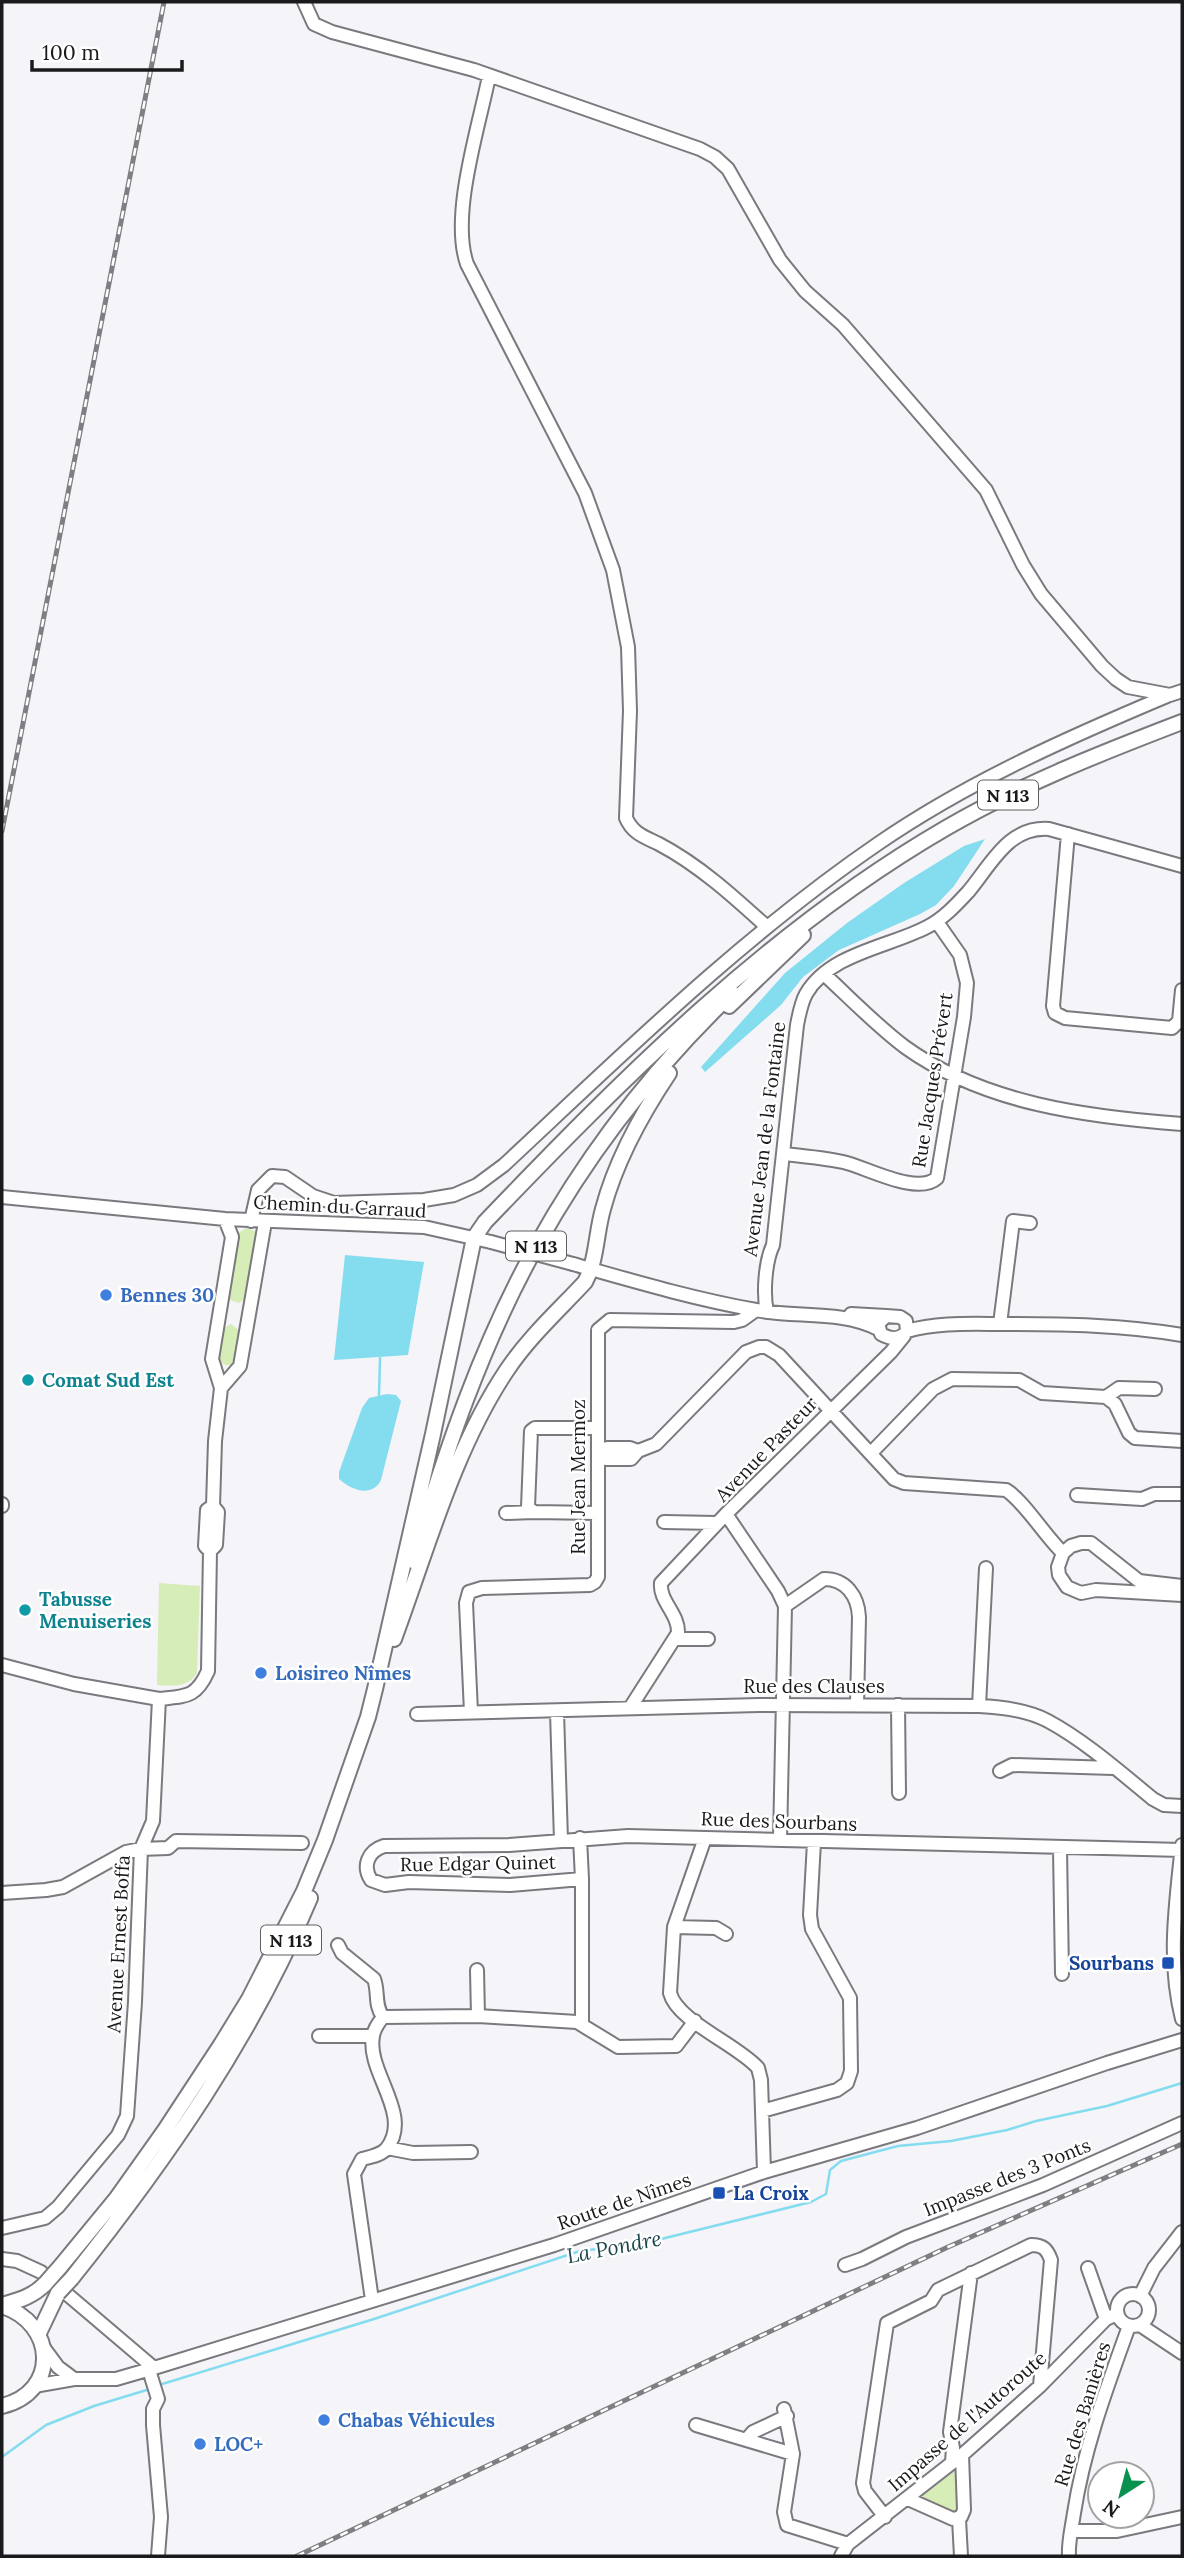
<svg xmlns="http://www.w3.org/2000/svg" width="1184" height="2558" viewBox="0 0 1184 2558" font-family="Lora,serif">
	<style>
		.green { fill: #d6edb8 }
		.water { fill: #84dcef }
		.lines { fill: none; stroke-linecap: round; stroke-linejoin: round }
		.stream { stroke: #84dcef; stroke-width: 2.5 }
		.minor-casing { stroke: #79797e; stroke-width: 16 }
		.major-casing { stroke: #79797e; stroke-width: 18 }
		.minor { stroke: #fff; stroke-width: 12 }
		.major { stroke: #fff; stroke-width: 14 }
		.rail-casing { stroke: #7f7f83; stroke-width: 5 }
		.rail { stroke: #fff; stroke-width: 2.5; stroke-dasharray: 8; stroke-linecap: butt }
		.minor-bridge-casing { stroke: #79797e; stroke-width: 16; stroke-linecap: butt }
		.major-bridge-casing { stroke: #79797e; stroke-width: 18; stroke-linecap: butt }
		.minor-bridge { stroke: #fff; stroke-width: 12 }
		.major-bridge { stroke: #fff; stroke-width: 14 }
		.shop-dot { fill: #3f7fe0; stroke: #fff; stroke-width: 2.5 }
		.culture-dot { fill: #0f9aa8; stroke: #fff; stroke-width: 2.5 }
		.transit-dot { fill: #1a4fb4; stroke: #fff; stroke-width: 2.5 }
		.labels { text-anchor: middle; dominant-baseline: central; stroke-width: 5; stroke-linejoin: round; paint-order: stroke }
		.shield { fill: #fff; stroke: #5f5f60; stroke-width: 2 }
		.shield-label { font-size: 18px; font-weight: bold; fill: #1a1a1c }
		.street-label { font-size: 19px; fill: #1a1a1c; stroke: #fff }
		.shop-label { font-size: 19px; font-weight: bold; fill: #366cbe; stroke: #fff; text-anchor: start }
		.culture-label { font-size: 19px; font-weight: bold; fill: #0d838f; stroke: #fff; text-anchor: start }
		.transit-label { font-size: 19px; font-weight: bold; fill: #164399; stroke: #fff; text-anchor: end }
		.water-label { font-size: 21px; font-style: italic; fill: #1c454d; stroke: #fff }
	</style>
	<rect width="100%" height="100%" fill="#f4f4f9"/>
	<path class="green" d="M 246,1228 L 255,1231 L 257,1236 L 246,1298 L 239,1303 L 230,1300 L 227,1294 L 237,1234 Z
		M 231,1324 L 240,1331 L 236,1359 L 231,1365 L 225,1365 L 217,1359 L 222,1329 Z
		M 159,1583 L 200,1586 L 197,1673 C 188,1688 172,1686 157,1685 Z
		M 954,2469 L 960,2471 L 961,2507 L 955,2513 L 924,2501 L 923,2495 Z"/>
	<path class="water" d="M 985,839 L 954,886 L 936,905 L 920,914 L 839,950 L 803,977 L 781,1005 L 705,1072 L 701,1067 L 785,973 L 847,923 L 904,883 L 964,846 Z
		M 345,1255 L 424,1262 L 408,1355 L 334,1360 Z
		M 387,1394 L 396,1395 L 401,1401 L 381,1480 C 372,1498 351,1490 339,1479 L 339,1472 L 362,1408 L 369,1398 Z"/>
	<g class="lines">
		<path class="stream" d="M 379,1395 L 380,1358
			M 159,2385 L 374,2319 L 580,2251 L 641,2244 L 811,2202 L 826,2194 L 830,2170 L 841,2161 L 898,2146 L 951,2141 L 1007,2130 L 1036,2121 L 1107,2106 L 1182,2083
			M 2,2457 L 46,2425 L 94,2406 L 150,2389"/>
		<g class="minor-casing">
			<path id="minor" d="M 304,2 L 314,24 L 332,32 L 474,70 L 700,149 L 715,157 L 728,169 L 780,260 L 805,291 L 843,325 L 986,490 L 1023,565 L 1041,594 L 1102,666 L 1116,679 L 1128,687 L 1170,695 L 1182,691
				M 489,76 C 479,127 450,215 467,264 L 585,493 L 613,570 L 628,647 L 630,711 L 626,818 C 633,834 645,837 659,844 C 699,865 734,897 767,927
				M 1068,834 L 1053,1006 L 1055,1013 L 1065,1018 L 1172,1028 L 1179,1021 L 1182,990
				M 825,975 C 851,999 877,1026 905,1047 C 984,1104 1088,1117 1182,1124
				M 784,1154 C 803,1156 824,1158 843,1162 C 866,1167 917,1196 937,1178 L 964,1017 L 967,983 L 960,955 L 937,922
				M 2,1197 L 225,1219 L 424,1227 L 491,1242
				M 251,1221 L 258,1190 L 272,1176 L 285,1177 L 313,1196 L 334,1203 L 424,1200 L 454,1195 L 477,1185 L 504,1165 C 625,1052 743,936 879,843 C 968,782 1067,738 1167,696
				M 573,1264 C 633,1281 694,1299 756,1310 C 795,1318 842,1310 878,1329
				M 767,1312 C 763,1294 765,1262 773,1245 L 797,1025 C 799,1015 801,1003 806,994 C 830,953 889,947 927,927 C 943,919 956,905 968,892 C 991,865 1008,826 1049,829 L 1182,866
				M 851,1314 L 886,1316
				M 886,1316 L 900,1317 L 906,1321 L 907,1331 C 900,1341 890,1339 881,1334 L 878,1324 Z
				M 1000,1324 L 1013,1221 L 1030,1223
				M 907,1331 C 938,1322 972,1324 1004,1324 C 1065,1324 1123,1325 1182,1335
				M 221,1388 L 240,1366 L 265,1222
				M 1106,1397 L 1119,1388 L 1155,1389
				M 597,1428 L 535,1428 L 531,1431 L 528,1507 L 534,1512 L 598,1513
				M 871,1453 L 933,1389 L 952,1379 L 1019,1380 L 1042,1393 L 1106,1397 L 1115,1404 L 1129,1433 L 1135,1438 L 1182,1441
				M 598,1454 L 606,1459 L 631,1459 L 638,1451 L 656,1444 L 746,1352 L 759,1347 L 766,1347 L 779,1355 L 894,1479 L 904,1483 L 1006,1490 C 1023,1500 1045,1536 1063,1553
				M 601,1454 L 607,1448 L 630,1448 L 638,1451
				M 1077,1495 L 1142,1499 L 1154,1494 L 1182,1494
				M 2,1504 L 2,1506
				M 506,1513 L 534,1512
				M 664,1522 L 716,1523
				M 210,1551 L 216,1545 L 218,1512 L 213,1506 L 215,1441 L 221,1388 L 212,1359 L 232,1237 L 225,1219
				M 1182,1586 L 1139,1581 L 1091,1543 L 1081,1543 L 1071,1546 L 1063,1553 L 1058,1567 L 1059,1575 L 1067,1587 L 1081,1593 L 1096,1590 L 1182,1595
				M 785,1606 L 824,1579 C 846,1579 858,1596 859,1617 L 857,1705
				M 675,1639 L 708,1639
				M 2,1665 L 74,1684 L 159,1699
				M 898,1705 L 899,1793
				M 979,1706 L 986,1568
				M 630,1708 L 678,1633 C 679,1614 659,1601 661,1583 L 726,1514
				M 471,1712 L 466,1603 L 469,1592 L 482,1588 L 590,1585 L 595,1582 L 598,1577 L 598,1330 L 610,1320 L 734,1322 L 742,1320 L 756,1310
				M 557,1712 L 561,1840
				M 417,1714 L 759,1705 L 979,1706 C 1003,1707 1027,1710 1048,1721 C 1085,1741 1120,1772 1153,1799 L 1164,1805 L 1182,1806
				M 1000,1771 L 1012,1765 L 1113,1768
				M 580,1838 L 582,1879 L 510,1885 L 409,1882 L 385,1885 L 371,1880 C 362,1866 368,1851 384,1846 L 509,1845 L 628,1836 L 1182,1850
				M 705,1838 L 674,1927 L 670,1993 C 677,2021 738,2045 758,2068 L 761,2080 L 764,2172
				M 780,1840 L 785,1606 L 778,1591 L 726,1514 L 891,1352 L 904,1336
				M 1182,1845 C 1176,1904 1167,1960 1182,2019
				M 1060,1848 L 1062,1974
				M 2,1893 L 46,1890 L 63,1887 L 126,1852 L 141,1849 L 168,1848 L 176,1841 L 302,1843
				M 674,1927 L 716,1928 L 726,1934
				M 338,1945 L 342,1953 L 374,1979 C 379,1992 374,2005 383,2017
				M 477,1970 L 478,2016
				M 582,2024 L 582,1879
				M 319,2036 L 373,2036
				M 762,2111 L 837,2090 L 847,2083 L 851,2071 L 850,1998 L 812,1929 L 810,1915 L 814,1842
				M 387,2148 L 413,2153 L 471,2152
				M 2,2228 L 45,2218 L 58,2207 L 118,2135 L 127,2116 L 135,2002 L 141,1849 L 153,1821 L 159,1699 C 186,1696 196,1698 208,1671 L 210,1551 L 205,1546 L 207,1510 L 213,1506
				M 2,2259 L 17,2261 L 41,2272 L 154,2368
				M 845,2265 L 862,2259 L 906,2237 L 1043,2185 L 1182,2123
				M 1088,2268 L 1106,2319
				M1117 2310a16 16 0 1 1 32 0a16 16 0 1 1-32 0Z
				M 1140,2296 L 1154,2268 L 1182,2232
				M 372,2300 L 354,2174 L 362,2159 C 370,2157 382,2155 387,2148 C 413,2114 366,2072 373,2036 C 374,2029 379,2022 383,2017 L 478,2016 L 577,2022 L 618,2047 L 676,2046 L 695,2021
				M 1140,2325 L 1182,2353
				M 44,2348 L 58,2367 L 74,2379
				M 149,2370 L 158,2399 L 153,2409 L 153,2425 L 161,2517 L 158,2556
				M 34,2386 L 74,2379 L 116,2379 L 154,2368 L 554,2245 L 764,2172 L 917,2128 L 1107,2063 L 1182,2040
				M 784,2409 L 793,2454
				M 696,2425 L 793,2454 L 784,2512 L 787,2525 L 848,2544
				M 746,2440 L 753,2432 L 787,2416
				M 952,2462 L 953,2448 L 950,2432 L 971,2273
				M 908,2499 L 953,2519 L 961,2517 L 964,2510 L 962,2455
				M 885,2517 L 865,2491 L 863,2483 L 887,2323 L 931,2301 L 938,2290 L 1031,2245 C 1043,2245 1047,2249 1051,2260 L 1040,2386
				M 959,2519 L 961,2556
				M 1071,2531 L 1117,2531 L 1182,2517
				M 841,2556 L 848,2544 L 962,2455 L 1040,2386 L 1106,2319 L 1117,2314
				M 1069,2556 C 1068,2542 1072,2527 1074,2513 C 1084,2448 1107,2387 1129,2326"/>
		</g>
		<g class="major-casing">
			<path id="major" d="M 729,1006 L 803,935
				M 413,1561 C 445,1452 482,1343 537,1245 C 588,1153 656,1066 732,993
				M 394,1639 C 427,1550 454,1449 507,1370 C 529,1337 559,1310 585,1282 C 597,1260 596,1233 603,1209 C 616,1160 641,1115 669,1073
				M 60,2267 L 116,2199 L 165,2130 L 222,2043 L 249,1999 L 304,1891 L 325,1840 L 368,1717 L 375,1689 L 433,1434 L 474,1238 L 485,1222 C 625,1076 770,930 946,828 C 1022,784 1101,753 1182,722
				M 72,2278 C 166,2160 252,2037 310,1898
				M 2,2305 C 19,2300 32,2297 45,2284
				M 2,2306 C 56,2323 60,2392 2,2406
				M 39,2333 L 58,2293"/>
		</g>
		<use href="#minor" class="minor"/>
		<use href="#major" class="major"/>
		<g class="rail-casing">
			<path id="rail" d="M 2,831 L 164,2
				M 297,2556 L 948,2247 L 1182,2144"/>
		</g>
		<use href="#rail" class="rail"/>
		<g class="minor-bridge-casing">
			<path id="minor-bridge" d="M 491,1242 L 573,1264"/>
		</g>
		<g class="major-bridge-casing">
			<path id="major-bridge" d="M 45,2284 L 60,2267
				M 58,2293 L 72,2278"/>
		</g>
		<use href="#minor-bridge" class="minor-bridge"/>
		<use href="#major-bridge" class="major-bridge"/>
	</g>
	<g class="shop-dot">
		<circle cx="106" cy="1295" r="7"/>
		<circle cx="261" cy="1673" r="7"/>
		<circle cx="324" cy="2420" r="7"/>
		<circle cx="200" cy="2444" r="7"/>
	</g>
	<g class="culture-dot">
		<circle cx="28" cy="1380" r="7"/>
		<circle cx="25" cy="1610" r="7"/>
	</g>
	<g class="transit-dot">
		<rect x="1161" y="1956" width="14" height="14" rx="3.5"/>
		<rect x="712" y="2186" width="14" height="14" rx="3.5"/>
	</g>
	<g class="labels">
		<g class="shield">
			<rect x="978" y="780.5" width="60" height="29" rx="5"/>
			<rect x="506" y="1231.5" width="60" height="29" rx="5"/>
			<rect x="261" y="1925.5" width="60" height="29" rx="5"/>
		</g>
		<g class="shield-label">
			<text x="1008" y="795">N 113</text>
			<text x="536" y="1246">N 113</text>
			<text x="291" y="1940">N 113</text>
		</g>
		<g class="street-label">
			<text transform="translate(932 1080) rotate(-81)">Rue Jacques Prévert</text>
			<text transform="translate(764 1139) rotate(-83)">Avenue Jean de la Fontaine</text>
			<text transform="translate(340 1206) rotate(3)">Chemin du Carraud</text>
			<text transform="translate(766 1449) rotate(-46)">Avenue Pasteur</text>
			<text transform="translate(578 1477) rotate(-90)">Rue Jean Mermoz</text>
			<text x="814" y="1686">Rue des Clauses</text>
			<text transform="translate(779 1821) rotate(2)">Rue des Sourbans</text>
			<text transform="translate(478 1863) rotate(-1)">Rue Edgar Quinet</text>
			<text transform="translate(118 1944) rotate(-87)">Avenue Ernest Boffa</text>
			<text transform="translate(1007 2177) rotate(-22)">Impasse des 3 Ponts</text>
			<text transform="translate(624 2201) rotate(-19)">Route de Nîmes</text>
			<text transform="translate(1082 2414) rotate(-73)">Rue des Banières</text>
			<text transform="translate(967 2421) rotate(-41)">Impasse de l'Autoroute</text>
		</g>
		<g class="shop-label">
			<text x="120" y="1295">Bennes 30</text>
			<text x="275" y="1673">Loisireo Nîmes</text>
			<text x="338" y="2420">Chabas Véhicules</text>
			<text x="214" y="2444">LOC+</text>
		</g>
		<g class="culture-label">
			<text x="42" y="1380">Comat Sud Est</text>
			<text x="39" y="1599">Tabusse<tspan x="39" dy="22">Menuiseries</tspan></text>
		</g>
		<g class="transit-label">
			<text x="1154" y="1963">Sourbans</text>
			<text x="733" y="2193" text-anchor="start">La Croix</text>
		</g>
		<g class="water-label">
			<text transform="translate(614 2247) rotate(-11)">La Pondre</text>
		</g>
	</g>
	<rect width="1184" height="2558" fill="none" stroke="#1a1a1c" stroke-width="7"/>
	<g transform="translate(1121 2495) rotate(216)"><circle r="33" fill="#ffffff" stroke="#a3a3a4" stroke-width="2"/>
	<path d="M0-5L12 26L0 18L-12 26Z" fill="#0a914f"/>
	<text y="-10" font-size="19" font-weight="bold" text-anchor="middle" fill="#1a1a1c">N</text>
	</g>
	<path d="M32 60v10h150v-10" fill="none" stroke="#1a1a1c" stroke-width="3.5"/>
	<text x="42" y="60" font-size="21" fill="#1a1a1c" stroke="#ffffff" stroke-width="5" paint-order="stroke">100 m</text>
</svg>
